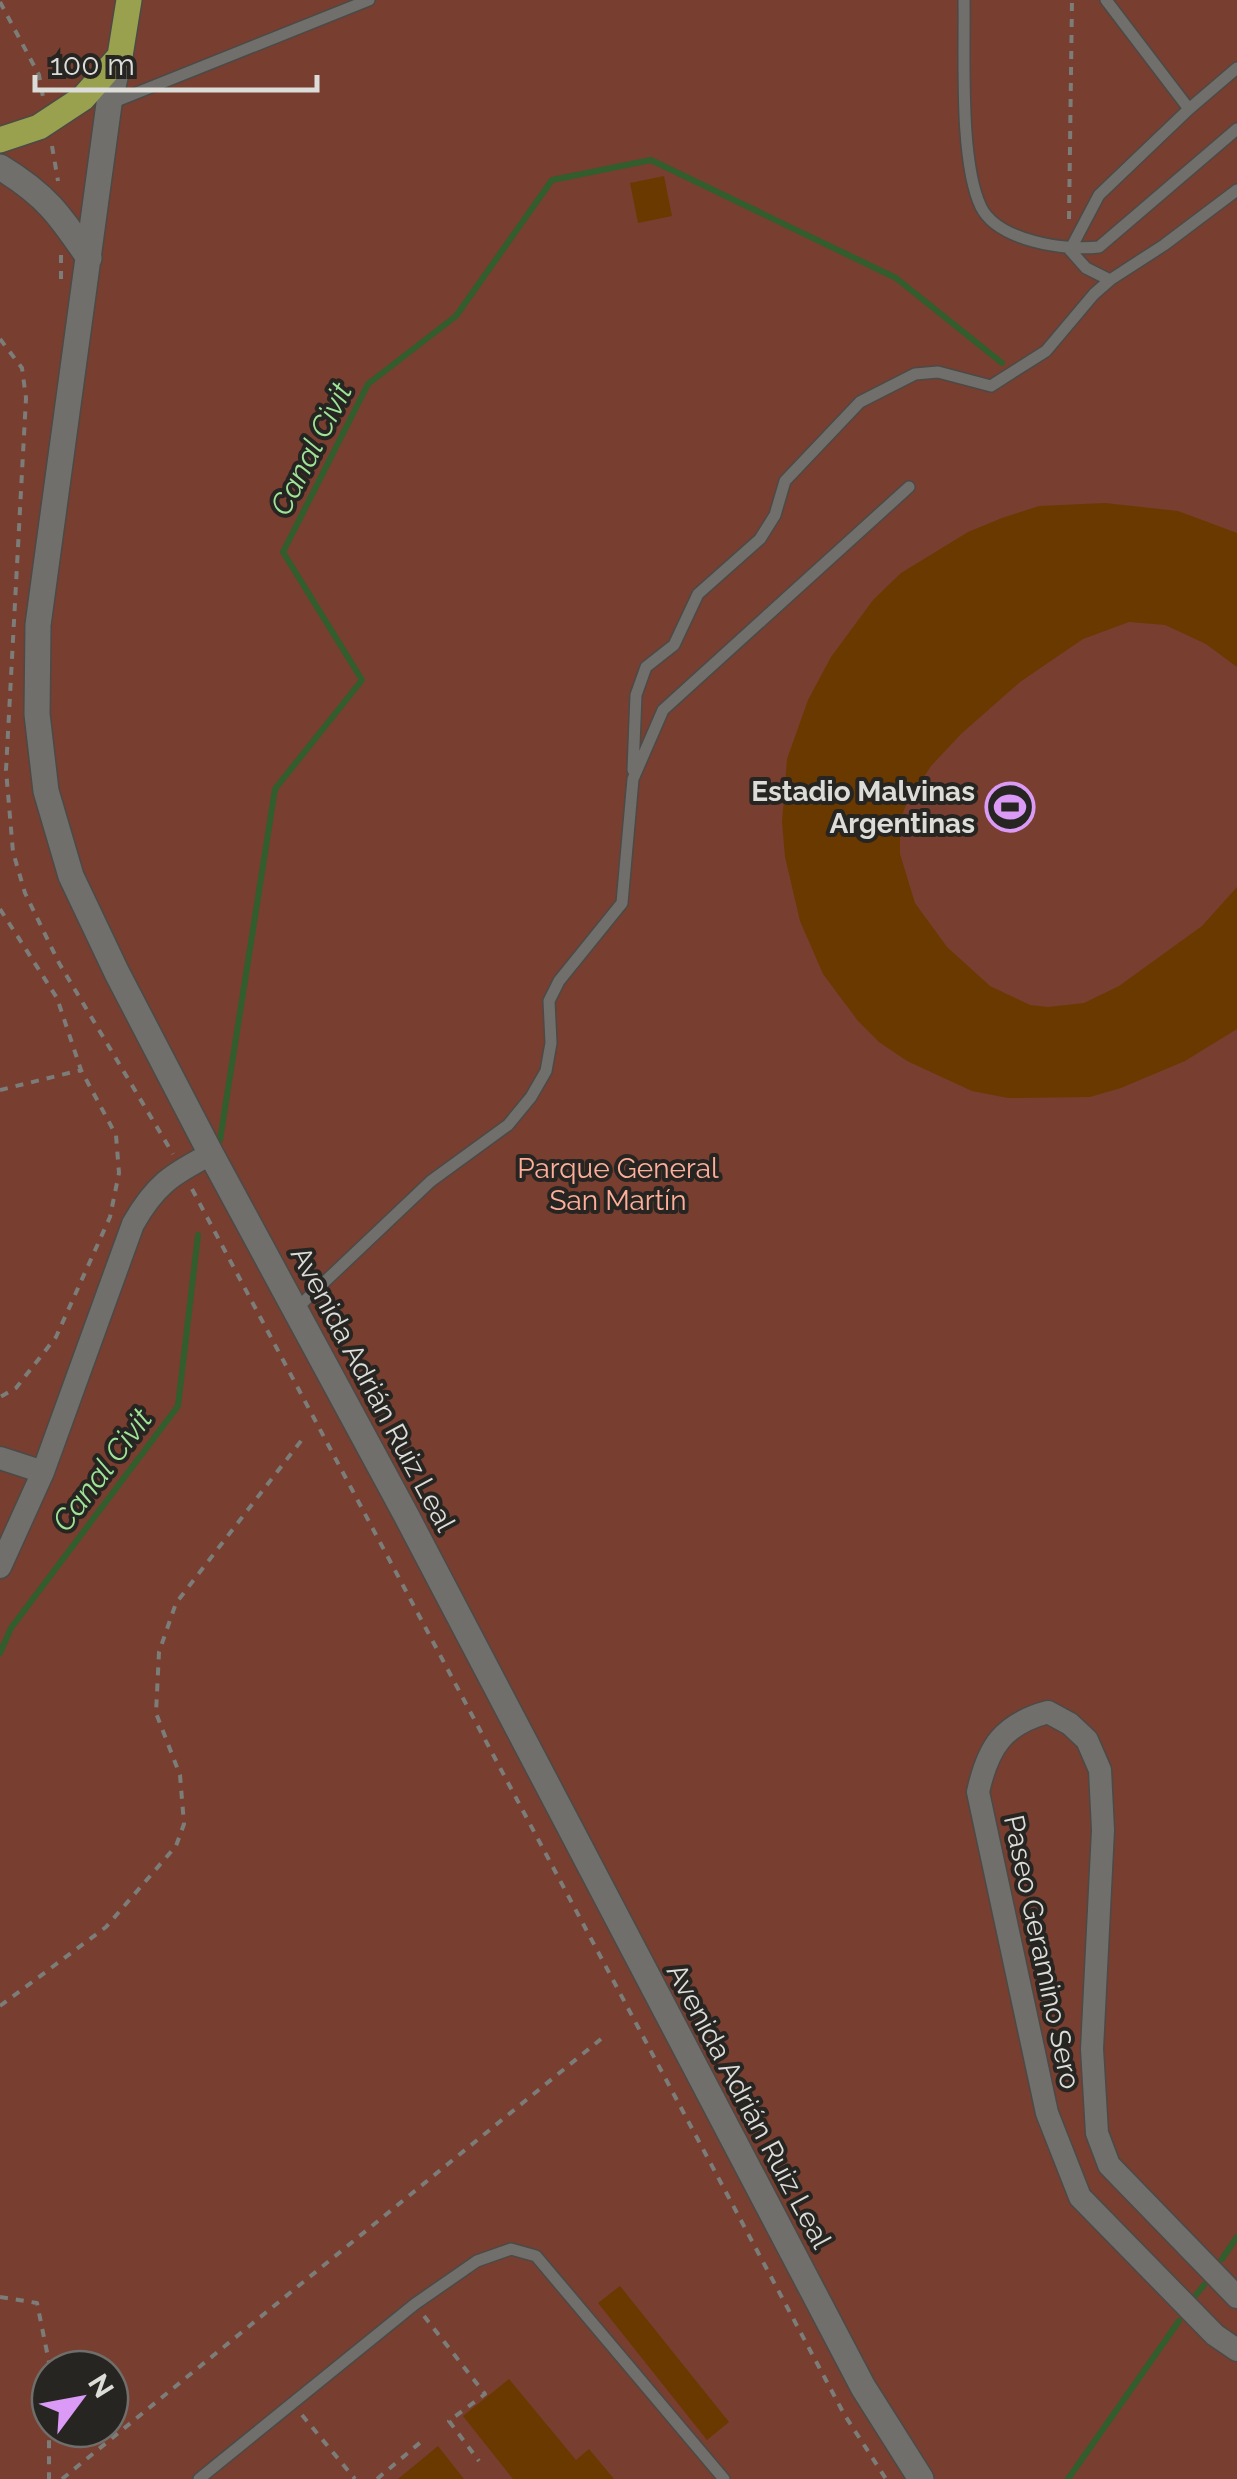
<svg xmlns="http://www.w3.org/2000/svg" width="1237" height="2479" viewBox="0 0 1237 2479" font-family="Raleway,sans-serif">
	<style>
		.green { fill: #783e30; fill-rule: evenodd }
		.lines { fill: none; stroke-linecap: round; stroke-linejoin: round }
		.stream { stroke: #315e2c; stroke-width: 6 }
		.building { fill: #6a3900 }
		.service-casing { stroke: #4b4a47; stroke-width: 14 }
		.minor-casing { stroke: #4b4a47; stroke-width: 25 }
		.tertiary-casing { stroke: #4b4a47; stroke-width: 28 }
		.primary-casing { stroke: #4b4a47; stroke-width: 28 }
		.path { stroke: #7c7c78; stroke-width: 4; stroke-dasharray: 8 8; stroke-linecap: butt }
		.service { stroke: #706f6b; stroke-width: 11 }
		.minor { stroke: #706f6b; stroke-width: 22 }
		.tertiary { stroke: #706f6b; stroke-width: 25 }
		.primary { stroke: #99a14f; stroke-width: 25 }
		.labels { text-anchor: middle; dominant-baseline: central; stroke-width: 8; stroke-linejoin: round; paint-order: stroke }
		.poi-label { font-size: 28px; font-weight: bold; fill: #dcdcd9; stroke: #262522; text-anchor: end }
		.park-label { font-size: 28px; fill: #feae99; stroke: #262522 }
		.street-label { font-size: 28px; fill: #dcdcd9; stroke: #262522 }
		.water-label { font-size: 30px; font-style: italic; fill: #9fe397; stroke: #262522 }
	</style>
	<rect width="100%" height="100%" fill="#302f2b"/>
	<path class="green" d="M 0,0 L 1237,0 L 1237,2479 L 0,2479 ZM 50,2369 L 110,2369 L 110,2429 L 50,2429 Z"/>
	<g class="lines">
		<path class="stream" d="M 220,1140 L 275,789 L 362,680 L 283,552 L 368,384 L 456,316 L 552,180 L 651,160 L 896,278 L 1002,363
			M 0,1653 L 11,1628 L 178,1406 L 198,1235
			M 1222,2259 L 1237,2237
			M 1196,2295 L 1204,2285
			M 1068,2479 L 1179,2321"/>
	</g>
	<path class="building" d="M 664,176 L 672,216 L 638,223 L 630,183 Z
		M 1105,503 L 1178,511 L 1237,533 L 1237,667 L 1206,644 L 1165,625 L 1129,622 L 1083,639 L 1020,682 L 961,734 L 931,766 L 906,805 L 900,821 L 900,854 L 915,903 L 947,947 L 990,986 L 1030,1005 L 1048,1007 L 1084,1003 L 1119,986 L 1202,926 L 1237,887 L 1237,1029 L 1185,1061 L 1121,1088 L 1090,1097 L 1008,1098 L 972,1091 L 907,1061 L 879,1042 L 858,1021 L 823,974 L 800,921 L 785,857 L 782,822 L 787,759 L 808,700 L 831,657 L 873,600 L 901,573 L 968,532 L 1002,518 L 1039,506 Z
		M 620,2286 L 729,2422 L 707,2440 L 598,2303 Z
		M 509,2379 L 576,2460 L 589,2449 L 614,2479 L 513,2479 L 463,2416 Z
		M 438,2446 L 464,2479 L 398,2479 Z"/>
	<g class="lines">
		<g class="service-casing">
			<path id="service" d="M 964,0 C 965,54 959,161 981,207 C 998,241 1065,251 1099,247 L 1237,129
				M 1106,0 L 1189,109 L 1237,68
				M 109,104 L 369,0
				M 1189,109 L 1099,195 L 1070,250 L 1086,268 L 1110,280 L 1164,245 L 1237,190
				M 633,770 L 636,695 L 646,667 L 674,645 L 698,594 L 760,539 L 775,515 L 785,481 L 860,402 L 915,374 L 938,372 L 991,386 L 1046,351 L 1094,294 L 1110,280
				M 296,1309 L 431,1181 L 508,1125 L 531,1097 L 546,1071 L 551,1043 L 549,1001 L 559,981 L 622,903 L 633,779 L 663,710 L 909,487
				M 199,2479 L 415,2304 L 477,2261 L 511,2249 L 536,2256 L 724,2479"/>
		</g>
		<g class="minor-casing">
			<path id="minor" d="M 0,1458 L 43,1472
				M 0,1567 L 43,1472 L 133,1224 C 155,1185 172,1174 211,1154
				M 1237,2297 L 1109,2165 L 1097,2133 L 1092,2049 L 1103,1830 L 1100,1770 L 1087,1740 L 1070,1724 L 1048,1712 C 1003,1724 988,1747 978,1792 L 1047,2113 L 1080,2197 L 1215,2335 L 1237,2350"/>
		</g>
		<g class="tertiary-casing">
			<path id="tertiary" d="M 120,56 L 109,104 L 38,625 L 37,714 L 46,791 L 71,876 L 117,973 L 211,1154 L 405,1513 L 863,2387 L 921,2479
				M 0,167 C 46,195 60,215 89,258"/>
		</g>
		<g class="primary-casing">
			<path id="primary" d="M 0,140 L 39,127 L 83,98 L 120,56 L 129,0"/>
		</g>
		<path class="path" d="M 0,2 L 39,75 L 43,97
			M 52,146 L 58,181
			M 1069,219 L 1072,0
			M 61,255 L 61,286
			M 0,339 L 22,368 L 26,398 L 6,770 L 13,852 L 25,893 L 59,963 L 173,1154
			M 0,909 L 57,998 L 81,1070 L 116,1135 L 119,1173 L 110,1217 L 56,1337 L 16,1388 L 0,1397
			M 0,1090 L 81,1070
			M 192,1189 L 844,2414 L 886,2479
			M 0,2006 L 106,1927 L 176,1846 L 184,1824 L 180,1775 L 156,1713 L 159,1652 L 176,1603 L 304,1437
			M 0,2297 L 37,2303 L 49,2362 L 49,2479
			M 424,2316 L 485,2394 L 449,2421 L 479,2461
			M 302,2415 L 355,2479
			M 62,2479 L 601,2039
			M 377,2479 L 422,2441"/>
		<use href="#service" class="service"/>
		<use href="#minor" class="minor"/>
		<use href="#tertiary" class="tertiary"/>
		<use href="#primary" class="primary"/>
	</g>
	<defs>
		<g id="stadium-ring" transform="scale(2.5)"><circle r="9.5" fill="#262522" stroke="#da9af6" stroke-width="1.5"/><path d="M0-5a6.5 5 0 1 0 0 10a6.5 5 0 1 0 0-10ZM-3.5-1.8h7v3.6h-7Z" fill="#da9af6"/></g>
	</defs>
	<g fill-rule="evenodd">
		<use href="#stadium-ring" x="1010" y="807"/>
	</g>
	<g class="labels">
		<g class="poi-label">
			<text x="975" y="791">Estadio Malvinas<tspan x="975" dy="32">Argentinas</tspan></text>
		</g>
		<g class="park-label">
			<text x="618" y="1168">Parque General<tspan x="618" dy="32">San Martín</tspan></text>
		</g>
		<g class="street-label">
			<text transform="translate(373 1389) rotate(62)">Avenida Adrián Ruiz Leal</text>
			<text transform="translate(1042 1952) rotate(78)">Paseo Geramino Sero</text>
			<text transform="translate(749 2106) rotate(62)">Avenida Adrián Ruiz Leal</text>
		</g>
		<g class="water-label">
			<text transform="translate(311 449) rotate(-63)">Canal Civit</text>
			<text transform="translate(102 1470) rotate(-53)">Canal Civit</text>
		</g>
	</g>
	<g transform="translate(80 2399) rotate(58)"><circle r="48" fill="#262522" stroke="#6f6e6b" stroke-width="2.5"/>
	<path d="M0-8L18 38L0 25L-18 38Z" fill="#da9af6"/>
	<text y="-15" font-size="28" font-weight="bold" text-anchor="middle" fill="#dcdcd9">N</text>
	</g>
	<path d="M35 75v15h282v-15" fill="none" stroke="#dcdcd9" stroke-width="5"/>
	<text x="50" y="75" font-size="30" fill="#dcdcd9" stroke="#262522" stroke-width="8" paint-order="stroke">100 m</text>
</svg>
